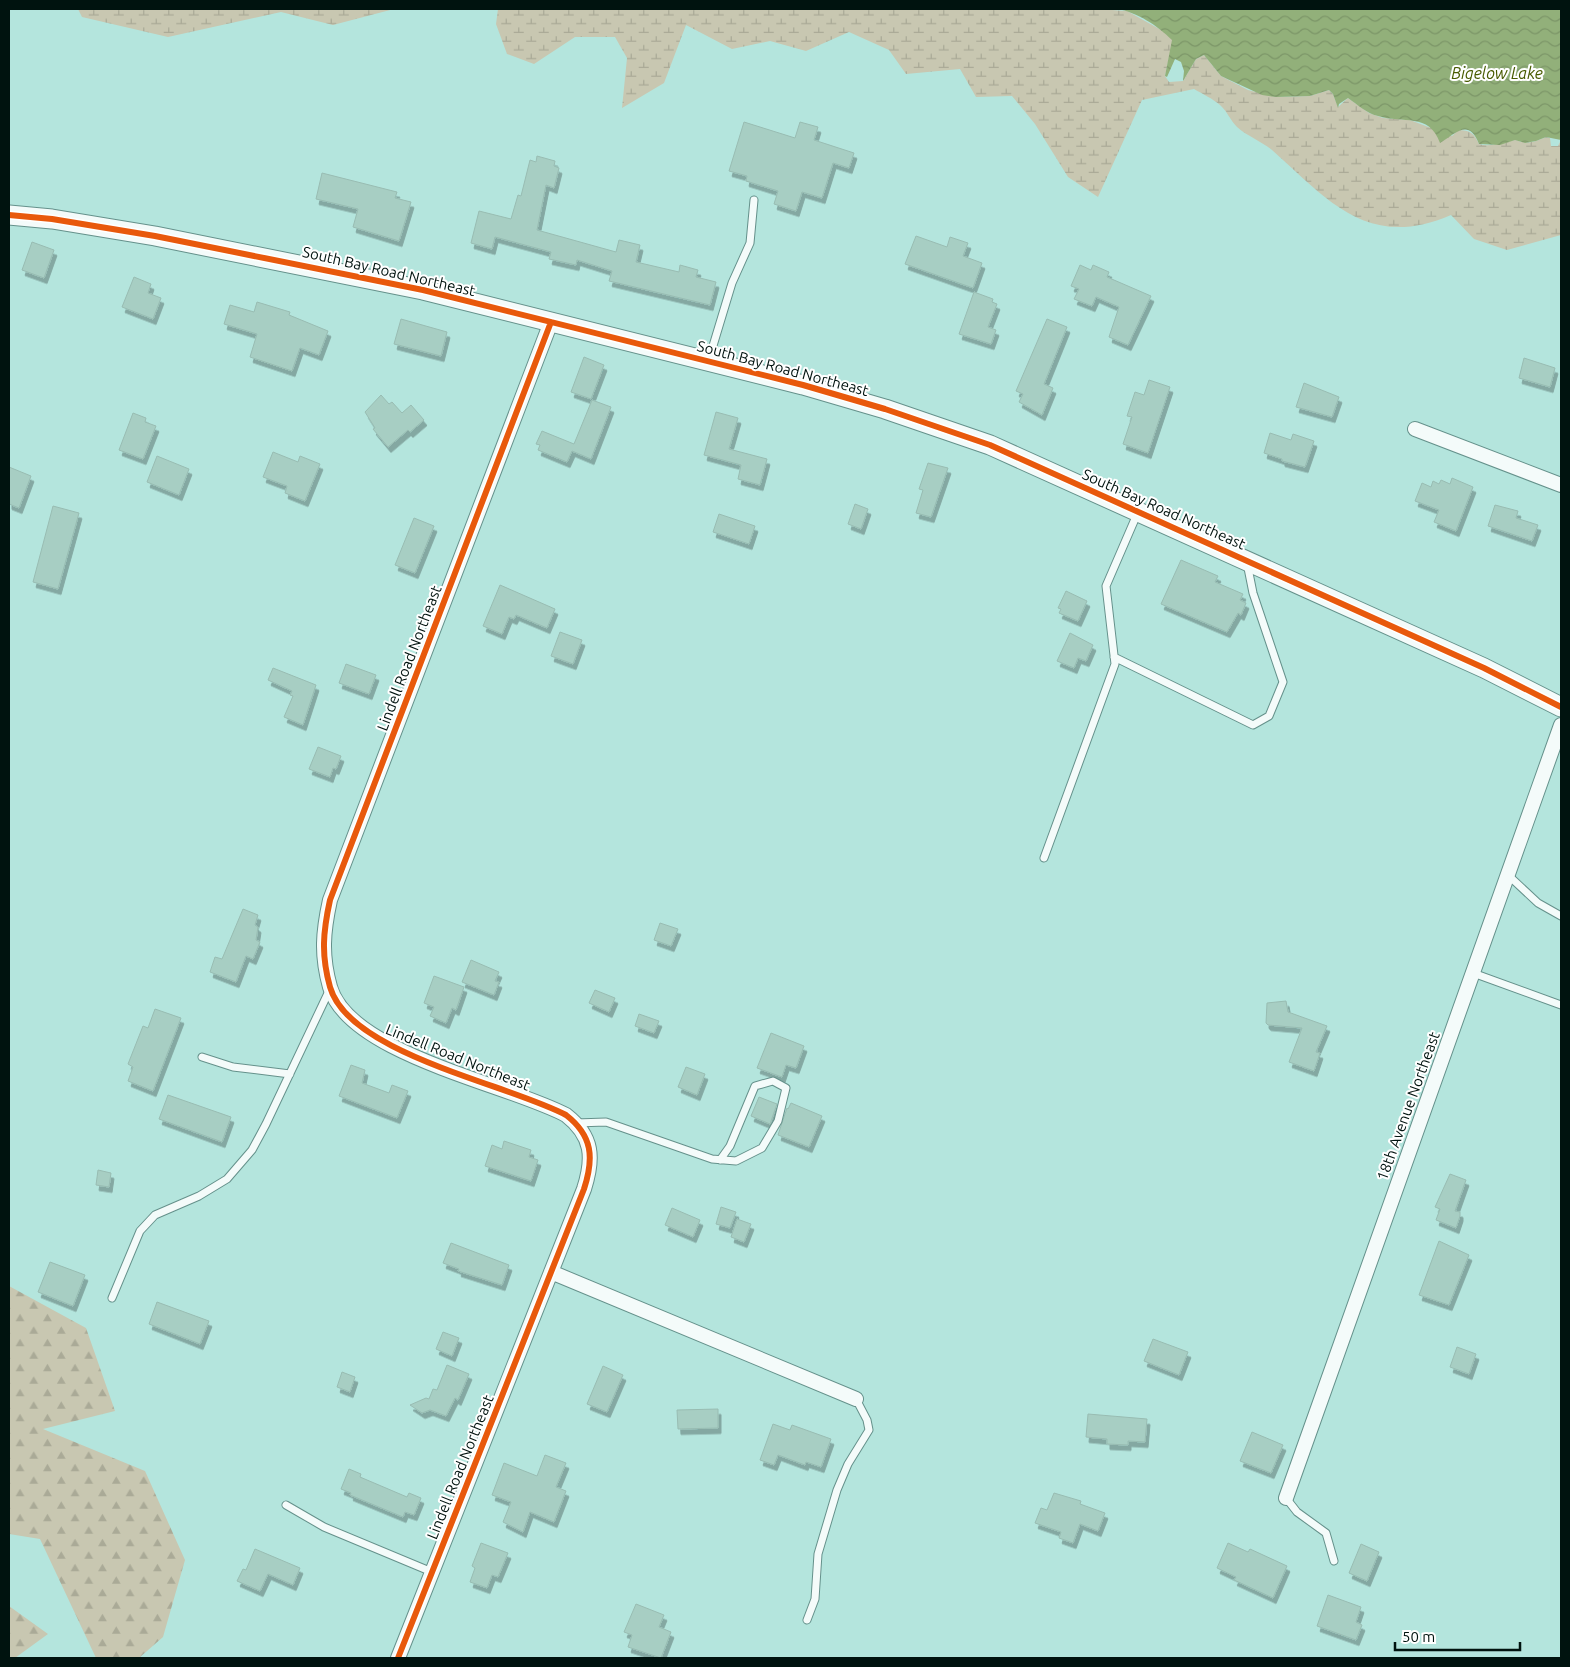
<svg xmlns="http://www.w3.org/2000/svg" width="1570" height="1667" viewBox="0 0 1570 1667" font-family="Ubuntu,sans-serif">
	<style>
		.forest { fill: url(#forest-firs) }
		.wetland { fill: url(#wetland-marsh) }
		.water { fill: url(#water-waves) }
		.building { fill: #a7cec3; stroke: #98bcb2; filter: url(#shadow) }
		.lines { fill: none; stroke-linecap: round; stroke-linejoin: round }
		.lane-casing { stroke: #65918b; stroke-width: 9 }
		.street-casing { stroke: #65918b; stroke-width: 16 }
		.secondary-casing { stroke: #65918b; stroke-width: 21 }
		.lane { stroke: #f4fbfa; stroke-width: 7 }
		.street { stroke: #f4fbfa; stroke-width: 14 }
		.secondary { stroke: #f4fbfa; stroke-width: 19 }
		.cycleway-casing { stroke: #fff; stroke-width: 9 }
		.cycleway { stroke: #e8590c; stroke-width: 6 }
		.labels { text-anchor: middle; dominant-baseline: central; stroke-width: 4; stroke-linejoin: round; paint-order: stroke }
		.street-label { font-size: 15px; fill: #00130f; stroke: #fff }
		.water-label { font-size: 16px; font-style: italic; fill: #485b00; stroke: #fff }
	</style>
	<defs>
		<pattern id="forest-firs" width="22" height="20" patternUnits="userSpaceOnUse" patternTransform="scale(1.25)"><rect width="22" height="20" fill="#c8c7b1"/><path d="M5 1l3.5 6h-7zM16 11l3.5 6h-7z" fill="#aaaa97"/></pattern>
		<pattern id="wetland-marsh" width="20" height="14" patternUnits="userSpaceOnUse" patternTransform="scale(1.25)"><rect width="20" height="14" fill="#c8c7b1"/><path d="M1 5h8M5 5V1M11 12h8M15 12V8" fill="none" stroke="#aaaa97"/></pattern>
		<pattern id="water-waves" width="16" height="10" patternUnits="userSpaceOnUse" patternTransform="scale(1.25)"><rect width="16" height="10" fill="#92b07a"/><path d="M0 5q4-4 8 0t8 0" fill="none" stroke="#7c9668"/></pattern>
		<filter id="shadow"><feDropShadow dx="3" dy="5.5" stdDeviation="0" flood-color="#0004"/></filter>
	</defs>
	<rect width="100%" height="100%" fill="#b4e5dd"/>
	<path class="forest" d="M 9,1286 L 86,1328 L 115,1411 L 43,1429 L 145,1471 L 185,1560 L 163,1637 L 139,1658 L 96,1658 L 40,1539 L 9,1534 Z
		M 9,1606 L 48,1634 L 15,1658 L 9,1658 Z"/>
	<path class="wetland" d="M 78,9 L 394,9 L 333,25 L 281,12 L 168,37 L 82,17 Z
		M 498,9 L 1097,9 L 1127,11 L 1163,31 L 1173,40 L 1165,76 L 1169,82 L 1183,81 L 1196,59 L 1204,55 L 1221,76 L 1248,90 L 1276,97 L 1310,96 L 1329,90 L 1333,94 L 1338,107 L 1348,98 L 1369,113 L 1383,118 L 1410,120 L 1452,136 L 1458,130 C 1470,130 1474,133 1479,144 C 1491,148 1504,141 1515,140 C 1517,140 1520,142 1522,142 C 1530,144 1539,140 1546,137 L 1550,138 L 1551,146 L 1558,146 L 1561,140 L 1561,235 L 1507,250 L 1474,239 L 1451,215 C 1368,251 1328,200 1272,150 C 1261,141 1247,136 1237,127 C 1230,120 1227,111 1220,105 C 1213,99 1203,94 1194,89 L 1142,100 L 1098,197 L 1068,177 L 1035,124 L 1012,96 L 976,97 L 960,69 L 906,74 L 889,50 L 849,32 L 806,51 L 770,41 L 732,49 L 686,25 L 664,83 L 622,108 L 627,58 L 615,37 L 575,37 L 534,64 L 507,54 L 496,24 Z"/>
	<path class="water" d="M 1097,9 L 1561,9 L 1561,140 L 1546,137 L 1536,141 L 1525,143 L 1515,140 L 1500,145 L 1479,144 C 1469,118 1456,133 1440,143 C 1429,112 1403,124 1378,116 C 1366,113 1358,105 1348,98 L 1339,104 L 1338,108 L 1333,94 L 1329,90 L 1310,96 L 1276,97 L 1262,95 L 1221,76 L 1204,55 L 1196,59 L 1183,81 L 1184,71 L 1181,62 L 1175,59 L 1167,77 L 1165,76 L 1172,40 C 1158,26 1137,12 1117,9 C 1110,9 1104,10 1097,9 Z"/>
	<path class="building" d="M 744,122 L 795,138 L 800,122 L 818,127 L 814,140 L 854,153 L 849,168 L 833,163 L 822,198 L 802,192 L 796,211 L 774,204 L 778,191 L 746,181 L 747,176 L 729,171 Z
		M 537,156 L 555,161 L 554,166 L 559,168 L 554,188 L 546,185 L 537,230 L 616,252 L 619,240 L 640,245 L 636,262 L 679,272 L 680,265 L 698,270 L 696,277 L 716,282 L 710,305 L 609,281 L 612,271 L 577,260 L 576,265 L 549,259 L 551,252 L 495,237 L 492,249 L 471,243 L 479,211 L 511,219 L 518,195 L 521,196 L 530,160 L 536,162 Z
		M 322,173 L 397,192 L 395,198 L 411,202 L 399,241 L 353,227 L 358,209 L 316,199 Z
		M 916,236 L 947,247 L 950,237 L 968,243 L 963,256 L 982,263 L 973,288 L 905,264 Z
		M 32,242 L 54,250 L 44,278 L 22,270 Z
		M 1080,265 L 1091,270 L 1093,265 L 1109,272 L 1107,277 L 1151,296 L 1128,345 L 1109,337 L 1119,307 L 1096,297 L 1092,306 L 1074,299 L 1079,289 L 1071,286 Z
		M 134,277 L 151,284 L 148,293 L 161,298 L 153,319 L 122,307 Z
		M 974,292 L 993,299 L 992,302 L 997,304 L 988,327 L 996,330 L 991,344 L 959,334 Z
		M 257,302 L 290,312 L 289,315 L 328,331 L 319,355 L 300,348 L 292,371 L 250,357 L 257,334 L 224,324 L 230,305 L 254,312 Z
		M 401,319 L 447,332 L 441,356 L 394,344 Z
		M 1047,319 L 1067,327 L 1044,384 L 1053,388 L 1042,415 L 1019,402 L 1023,394 L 1016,391 Z
		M 584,357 L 604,365 L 591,399 L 571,392 Z
		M 1524,358 L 1555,368 L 1550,387 L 1519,378 Z
		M 1149,380 L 1170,387 L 1148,453 L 1123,444 L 1132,417 L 1127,416 L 1135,392 L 1144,395 Z
		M 1304,383 L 1339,397 L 1332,417 L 1296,407 Z
		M 381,395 L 389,404 L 392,402 L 402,413 L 411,405 L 424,420 L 410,432 L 408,430 L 388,447 L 373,429 L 375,428 L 365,412 Z
		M 592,400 L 611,407 L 591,459 L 572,451 L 567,462 L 538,450 L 540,445 L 536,444 L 542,431 L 574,444 Z
		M 716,412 L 738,418 L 729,449 L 767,459 L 760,485 L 738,479 L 741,465 L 704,455 Z
		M 133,413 L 146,418 L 145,422 L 156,426 L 143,459 L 119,450 Z
		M 1270,433 L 1291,440 L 1293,434 L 1314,441 L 1305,467 L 1282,461 L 1282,459 L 1264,453 Z
		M 273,452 L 298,462 L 300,456 L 320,464 L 305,501 L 285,493 L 287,486 L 263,477 Z
		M 157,456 L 189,469 L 179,495 L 147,482 Z
		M 928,463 L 948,468 L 931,517 L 916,513 L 923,490 L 919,489 Z
		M 9,467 L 31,476 L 19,508 L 9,504 Z
		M 1452,478 L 1473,487 L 1456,531 L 1434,522 L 1439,510 L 1415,501 L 1422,483 L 1431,487 L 1433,481 L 1439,484 L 1441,480 L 1450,484 Z
		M 855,504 L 868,509 L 861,529 L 848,524 Z
		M 1495,505 L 1518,511 L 1516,518 L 1538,525 L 1532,541 L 1488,526 Z
		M 53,506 L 79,513 L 58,589 L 33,582 Z
		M 719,514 L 755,526 L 749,544 L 713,532 Z
		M 414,518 L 434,526 L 415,573 L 395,565 Z
		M 1181,560 L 1218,576 L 1215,582 L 1243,594 L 1240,600 L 1246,603 L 1241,615 L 1238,613 L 1227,632 L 1161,604 Z
		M 500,585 L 555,609 L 547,628 L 516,615 L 514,619 L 509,617 L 502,634 L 483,626 Z
		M 1066,591 L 1087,601 L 1078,621 L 1059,613 L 1061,609 L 1058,608 Z
		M 560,632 L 582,640 L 573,664 L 551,656 Z
		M 1070,633 L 1093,645 L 1086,661 L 1078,658 L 1074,668 L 1057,661 Z
		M 346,664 L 376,675 L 369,694 L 339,683 Z
		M 273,668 L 316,685 L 303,725 L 284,717 L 293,696 L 290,695 L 292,691 L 268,680 Z
		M 318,747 L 341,756 L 336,769 L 333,768 L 330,777 L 309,769 Z
		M 243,909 L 258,915 L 255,925 L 258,927 L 256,940 L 260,942 L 253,959 L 246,956 L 236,982 L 210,972 L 215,957 L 222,959 Z
		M 660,923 L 678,929 L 671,946 L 654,940 Z
		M 471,960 L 499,972 L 495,981 L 499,982 L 494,995 L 462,982 Z
		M 434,976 L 464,987 L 456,1010 L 452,1008 L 446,1023 L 430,1016 L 434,1007 L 424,1003 Z
		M 595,990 L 615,998 L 609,1012 L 589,1003 Z
		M 1286,1001 L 1288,1012 L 1327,1026 L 1316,1052 L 1320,1053 L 1314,1071 L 1289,1062 L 1302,1028 L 1268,1025 L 1266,1023 L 1267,1003 Z
		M 155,1009 L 181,1018 L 153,1091 L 128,1081 L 133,1067 L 128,1064 L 143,1026 L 148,1028 Z
		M 639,1014 L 659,1021 L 654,1033 L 635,1026 Z
		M 771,1033 L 804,1046 L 796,1068 L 786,1065 L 782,1077 L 757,1068 Z
		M 351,1065 L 365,1070 L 362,1083 L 389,1093 L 392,1085 L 408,1091 L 397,1118 L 339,1096 Z
		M 686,1067 L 705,1074 L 697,1095 L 678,1087 Z
		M 168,1095 L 231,1117 L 222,1142 L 159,1119 Z
		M 759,1097 L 777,1104 L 770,1124 L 751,1116 Z
		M 791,1103 L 822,1116 L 809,1147 L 778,1135 L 787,1108 L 788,1109 Z
		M 504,1141 L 531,1150 L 529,1157 L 538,1160 L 531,1181 L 485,1166 L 492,1145 L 502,1149 Z
		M 98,1170 L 111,1173 L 109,1187 L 96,1185 Z
		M 1450,1174 L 1466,1180 L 1455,1211 L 1460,1212 L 1460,1216 L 1456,1228 L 1436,1220 L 1440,1209 L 1435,1207 Z
		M 721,1207 L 736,1212 L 730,1228 L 716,1224 Z
		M 672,1208 L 700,1220 L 693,1237 L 665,1225 Z
		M 737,1219 L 751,1224 L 744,1242 L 731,1237 Z
		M 1439,1241 L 1469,1255 L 1449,1305 L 1419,1295 Z
		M 451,1243 L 509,1265 L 502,1285 L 458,1271 L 459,1269 L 443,1263 Z
		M 50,1262 L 85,1275 L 73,1306 L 38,1292 Z
		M 157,1302 L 209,1321 L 200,1344 L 149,1324 Z
		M 443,1332 L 459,1338 L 452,1356 L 436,1349 Z
		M 1153,1339 L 1188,1352 L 1179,1375 L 1144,1361 Z
		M 1457,1347 L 1476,1354 L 1469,1374 L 1450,1367 Z
		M 447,1365 L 469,1374 L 458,1400 L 455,1398 L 446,1416 L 430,1410 L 422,1413 L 410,1405 L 426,1398 L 429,1399 L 433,1389 L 437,1390 Z
		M 603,1366 L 623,1375 L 607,1412 L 587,1404 Z
		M 342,1372 L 355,1377 L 350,1392 L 337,1387 Z
		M 718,1409 L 718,1428 L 678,1429 L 677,1410 Z
		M 1088,1414 L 1147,1419 L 1145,1442 L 1128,1441 L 1128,1445 L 1107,1444 L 1107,1439 L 1086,1437 Z
		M 773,1424 L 790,1430 L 792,1425 L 831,1439 L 821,1467 L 806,1462 L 805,1465 L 778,1455 L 774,1465 L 760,1460 Z
		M 1252,1432 L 1283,1445 L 1271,1473 L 1240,1461 Z
		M 545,1455 L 566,1463 L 556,1487 L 566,1491 L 554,1522 L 530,1512 L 523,1532 L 503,1522 L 511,1502 L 492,1495 L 504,1463 L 537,1476 Z
		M 349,1469 L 361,1474 L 360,1477 L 407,1497 L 409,1493 L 421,1498 L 414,1515 L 405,1512 L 403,1517 L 350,1495 L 351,1493 L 341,1489 Z
		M 1054,1493 L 1081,1501 L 1080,1504 L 1105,1513 L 1098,1531 L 1080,1524 L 1073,1543 L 1059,1538 L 1061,1532 L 1035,1523 L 1041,1508 L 1047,1510 Z
		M 481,1543 L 508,1553 L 498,1577 L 492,1575 L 487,1588 L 470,1582 L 475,1568 L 472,1566 Z
		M 1228,1543 L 1248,1552 L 1250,1549 L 1287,1566 L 1273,1598 L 1234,1580 L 1236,1577 L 1217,1568 Z
		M 1361,1544 L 1379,1552 L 1367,1581 L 1349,1573 Z
		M 255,1549 L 300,1568 L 293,1585 L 268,1574 L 260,1591 L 237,1581 L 243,1569 L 246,1570 Z
		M 1328,1595 L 1361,1607 L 1356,1622 L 1362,1625 L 1356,1640 L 1317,1626 Z
		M 636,1604 L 664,1615 L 659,1627 L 671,1632 L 661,1658 L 628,1647 L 632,1635 L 624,1632 Z"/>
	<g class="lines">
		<g class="lane-casing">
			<path id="lane" d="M 709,359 L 732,283 L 750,243 L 754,200
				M 1114,657 L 1253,725 L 1269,716 L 1283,682 L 1253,593 L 1247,563
				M 1044,858 L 1115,664 L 1106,586 L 1138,512
				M 1508,875 L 1538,903 L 1561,916
				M 1473,973 L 1561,1005
				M 202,1057 L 233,1067 L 290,1074
				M 576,1123 L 606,1122 L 712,1159 L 736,1161 L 762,1148 L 778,1121 L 786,1088 L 773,1081 L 755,1086 L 730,1146 L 720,1160
				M 112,1298 L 140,1231 L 155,1215 L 199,1196 L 227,1179 L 252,1150 L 266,1124 L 330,989
				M 1286,1498 L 1297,1512 L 1326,1533 L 1334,1561
				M 286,1505 L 324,1527 L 432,1572
				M 807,1620 L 815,1599 L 818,1554 L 837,1490 L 848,1464 L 869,1430 L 867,1420 L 856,1399"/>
		</g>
		<g class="street-casing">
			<path id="street" d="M 1415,429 L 1561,485
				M 551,1272 L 856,1399
				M 1286,1498 L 1561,725
				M 398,1658 L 584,1189 C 594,1158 593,1136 566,1115 C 508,1084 349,1054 330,987 C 321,955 323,932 330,900 L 551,322"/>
		</g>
		<g class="secondary-casing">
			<path id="secondary" d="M 9,215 L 52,219 L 155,236 L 423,290 L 803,385 L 885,409 L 990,445 L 1484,668 L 1561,707"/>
		</g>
		<use href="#lane" class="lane"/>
		<use href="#street" class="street"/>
		<use href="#secondary" class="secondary"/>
		<g class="cycleway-casing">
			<path id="cycleway" d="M 9,215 L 52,219 L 155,236 L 423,290 L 803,385 L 885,409 L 990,445 L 1484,668 L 1561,707
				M 398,1658 L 584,1189 C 594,1158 593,1136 566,1115 C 508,1084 349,1054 330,987 C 321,955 323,932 330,900 L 551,322"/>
		</g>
		<use href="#cycleway" class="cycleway"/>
	</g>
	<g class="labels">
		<g class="street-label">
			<text transform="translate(389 271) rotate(13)">South Bay Road Northeast</text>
			<text transform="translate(783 368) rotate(15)">South Bay Road Northeast</text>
			<text transform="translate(1164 509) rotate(24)">South Bay Road Northeast</text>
			<text transform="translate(409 658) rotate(-69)">Lindell Road Northeast</text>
			<text transform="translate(458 1057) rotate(22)">Lindell Road Northeast</text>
			<text transform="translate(1408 1106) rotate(-70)">18th Avenue Northeast</text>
			<text transform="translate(460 1467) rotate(-68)">Lindell Road Northeast</text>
		</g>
		<g class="water-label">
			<text x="1497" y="73">Bigelow Lake</text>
		</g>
	</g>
	<rect width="1570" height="1667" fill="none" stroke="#00130f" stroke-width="20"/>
	<path d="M1395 1642v8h125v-8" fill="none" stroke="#00130f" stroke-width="2.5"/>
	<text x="1402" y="1642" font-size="15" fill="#00130f" stroke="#ffffff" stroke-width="4" paint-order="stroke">50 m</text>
</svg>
